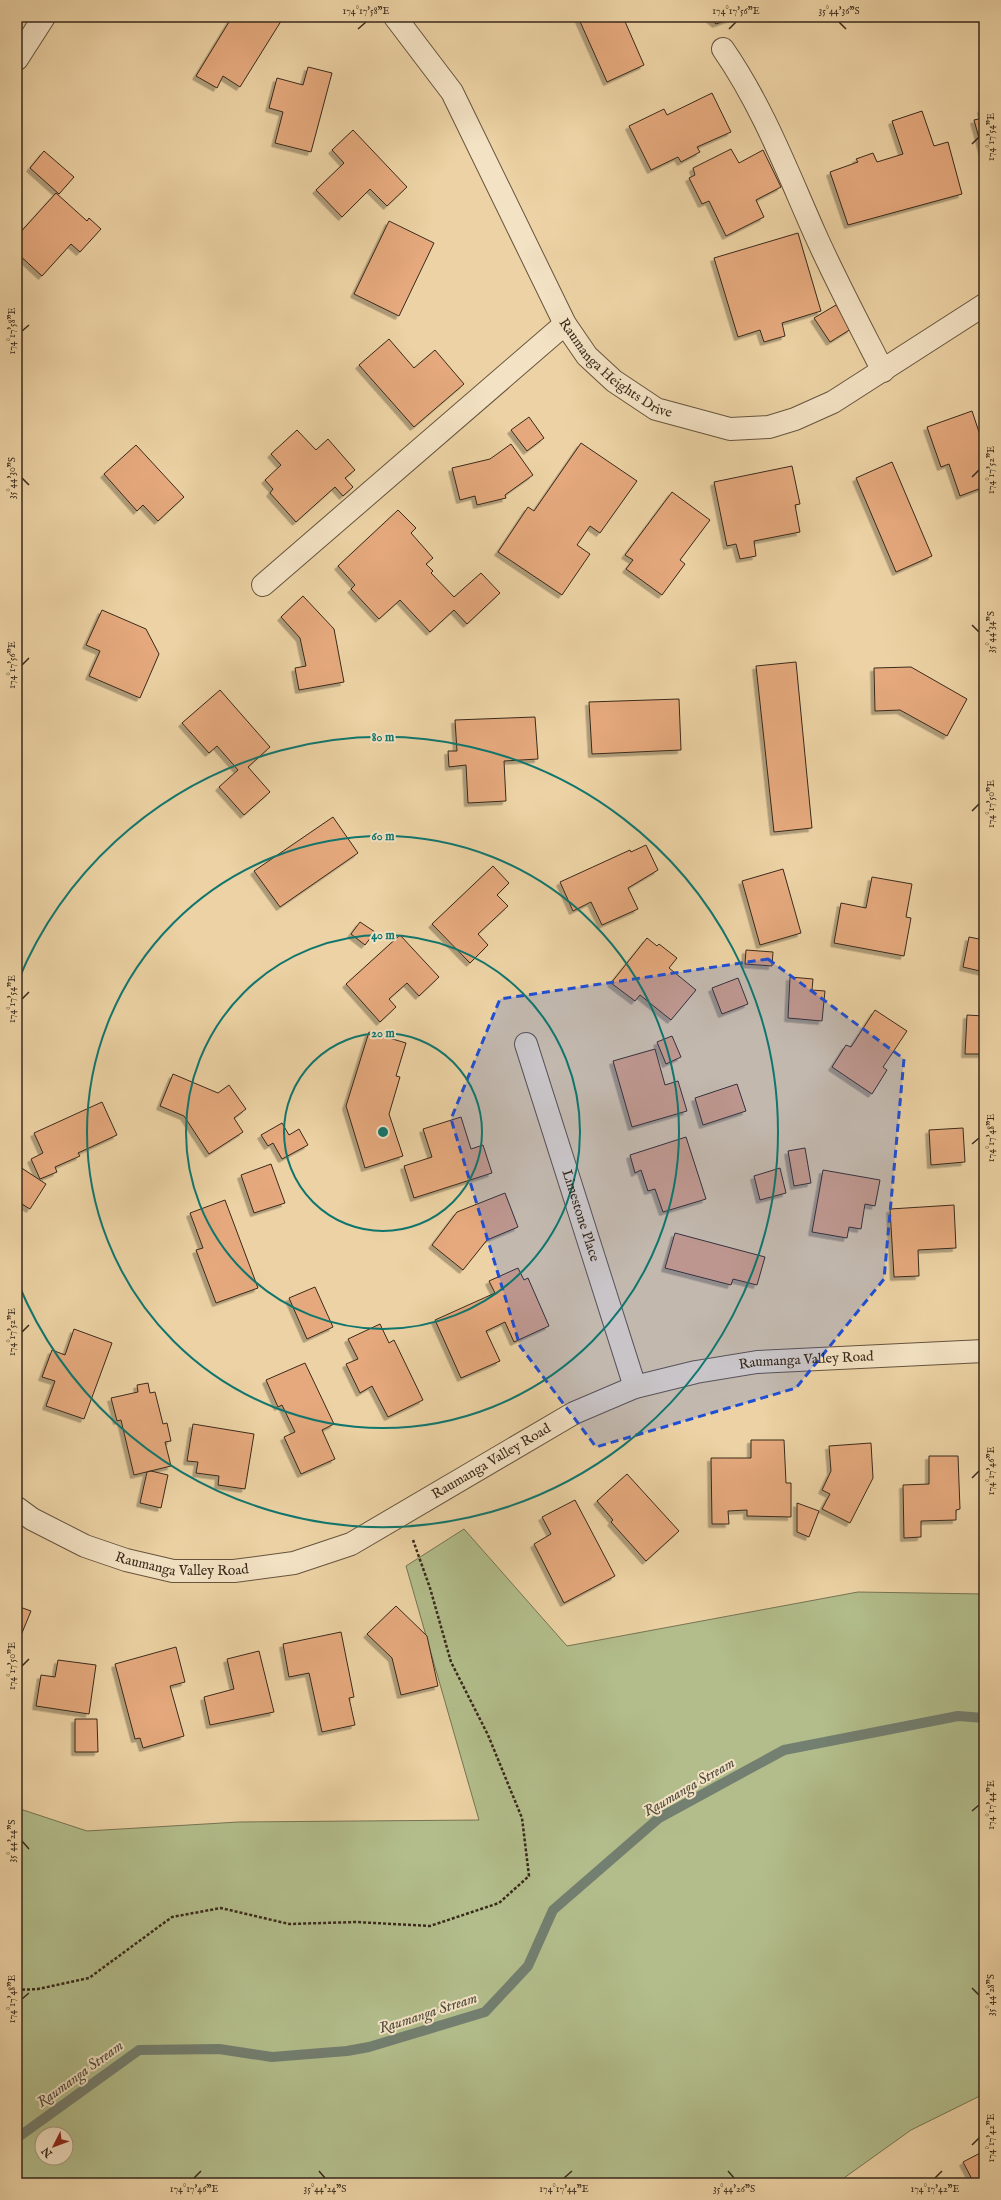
<svg xmlns="http://www.w3.org/2000/svg" width="1001" height="2200" viewBox="0 0 1001 2200" font-family="'IM FELL English',serif">
	<style>
		.green { fill: #b2bd8b; stroke: #767453; fill-rule: evenodd }
		.lines { fill: none; stroke-linecap: round; stroke-linejoin: round }
		.stream { stroke: #737f70; stroke-width: 10 }
		.building { fill: #e5a97d; stroke: #392a1b; filter: url(#shadow) }
		.minor-casing { stroke: #66543d; stroke-width: 24 }
		.path { stroke: #392a1b; stroke-width: 2.5; stroke-dasharray: 3 2; stroke-linecap: butt }
		.minor { stroke: #f3e2c4; stroke-width: 22 }
		.marked { fill: #1d4ed8; fill-opacity: 0.2; stroke: #1d4ed8; stroke-width: 3; stroke-dasharray: 8 5; stroke-linejoin: round }
		.ticks { fill: none; stroke: #392a1b; stroke-width: 1.5 }
		.ring { fill: none; stroke: #0f766e; stroke-width: 2 }
		.labels { text-anchor: middle; dominant-baseline: central; stroke-width: 4; stroke-linejoin: round; paint-order: stroke }
		.street-label { font-size: 14px; fill: #392a1b; stroke: #f3e2c4 }
		.water-label { font-size: 15px; font-style: italic; fill: #514d3e; stroke: #f3e2c4 }
		.centre { fill: #0f766e; stroke: #f3e2c4; stroke-width: 2 }
		.ring-label { font-size: 12px; text-anchor: middle; font-weight: bold; fill: #0f766e; stroke: #f3e2c4; stroke-width: 4; stroke-linejoin: round; paint-order: stroke }
		.neatline { fill: none; stroke: #392a1b; stroke-width: 1.5 }
		.ticks-label { font-size: 10px; text-anchor: middle; fill: #392a1b }
	</style>
	<defs>
		<filter id="shadow"><feDropShadow dx="-3.5" dy="3.5" stdDeviation="0" flood-color="#0004"/></filter>
	</defs>
	<rect width="100%" height="100%" fill="#ecd2a4"/>
	<filter id="stains"><feTurbulence type="fractalNoise" baseFrequency=".005" numOctaves="4"/><feColorMatrix values="0 0 0 0 .2 0 0 0 0 .09 0 0 0 0 .02 0 0 0 .5 -.17"/></filter>
	<radialGradient id="worn" r=".72"><stop offset=".6" stop-color="#630" stop-opacity="0"/><stop offset="1" stop-color="#630" stop-opacity=".3"/></radialGradient>
	<path class="green" d="M 464,1529 L 567,1646 L 858,1592 L 984,1594 L 984,2094 L 911,2130 L 837,2183 L 17,2183 L 17,1808 L 87,1831 L 239,1822 L 479,1820 L 406,1566 ZM 42,2134 L 66,2134 L 66,2158 L 42,2158 Z"/>
	<g class="lines">
		<path class="stream" d="M 17,2138 L 139,2050 L 219,2049 L 272,2057 L 347,2051 L 369,2047 L 485,2012 L 528,1966 L 553,1910 L 659,1818 L 784,1750 L 958,1716 L 984,1718"/>
	</g>
	<path class="building" d="M 232,17 L 283,18 L 240,87 L 223,76 L 217,88 L 196,76 Z
		M 578,17 L 623,17 L 644,65 L 607,82 Z
		M 708,17 L 735,17 L 716,24 Z
		M 308,67 L 332,73 L 311,152 L 275,143 L 283,112 L 269,108 L 277,78 L 303,85 Z
		M 712,93 L 731,132 L 697,147 L 700,152 L 681,162 L 678,157 L 651,170 L 629,126 L 664,109 L 667,115 Z
		M 984,108 L 984,156 L 974,120 L 983,118 L 981,109 Z
		M 922,111 L 934,146 L 948,142 L 962,194 L 848,225 L 830,172 L 858,162 L 856,159 L 873,153 L 877,162 L 903,154 L 892,121 Z
		M 353,130 L 407,187 L 387,206 L 370,189 L 342,217 L 316,190 L 344,163 L 332,150 Z
		M 731,149 L 739,163 L 763,150 L 781,187 L 756,200 L 764,217 L 726,236 L 709,201 L 702,204 L 689,178 L 695,175 L 693,168 Z
		M 44,151 L 74,177 L 59,194 L 30,168 Z
		M 56,193 L 87,221 L 89,218 L 101,229 L 80,252 L 71,244 L 42,276 L 17,253 L 17,236 Z
		M 389,221 L 434,243 L 399,316 L 354,294 Z
		M 798,233 L 821,311 L 782,323 L 785,336 L 764,342 L 760,330 L 738,337 L 714,258 Z
		M 836,305 L 851,329 L 830,342 L 814,318 Z
		M 389,339 L 414,368 L 435,350 L 464,384 L 414,427 L 359,365 Z
		M 972,411 L 984,447 L 984,487 L 960,496 L 949,464 L 941,467 L 927,427 Z
		M 529,417 L 544,438 L 527,451 L 511,430 Z
		M 297,430 L 316,450 L 328,439 L 355,470 L 345,478 L 353,487 L 343,496 L 335,487 L 296,522 L 270,493 L 273,489 L 265,480 L 281,465 L 271,454 Z
		M 581,443 L 637,481 L 600,533 L 590,526 L 577,545 L 590,554 L 562,595 L 498,552 L 528,507 L 534,511 Z
		M 511,444 L 533,475 L 505,495 L 506,498 L 477,505 L 475,496 L 460,500 L 452,468 L 490,459 Z
		M 136,445 L 184,497 L 158,521 L 143,505 L 137,511 L 104,474 Z
		M 892,462 L 932,556 L 896,572 L 856,478 Z
		M 792,466 L 800,504 L 795,505 L 800,532 L 754,541 L 756,556 L 740,559 L 736,544 L 727,546 L 714,482 Z
		M 672,492 L 710,520 L 680,560 L 685,564 L 662,595 L 626,569 L 633,560 L 625,555 Z
		M 398,510 L 416,528 L 411,533 L 433,558 L 426,564 L 433,571 L 431,573 L 454,597 L 481,573 L 500,593 L 467,624 L 454,610 L 430,632 L 400,600 L 379,619 L 351,589 L 355,585 L 338,566 Z
		M 303,596 L 334,629 L 344,682 L 299,690 L 295,668 L 306,666 L 300,638 L 281,617 Z
		M 102,610 L 146,629 L 159,654 L 140,698 L 89,676 L 100,651 L 86,645 Z
		M 796,662 L 812,828 L 774,832 L 756,666 Z
		M 911,667 L 967,699 L 947,736 L 900,710 L 875,711 L 874,668 Z
		M 220,690 L 270,747 L 248,767 L 270,792 L 244,815 L 219,787 L 238,770 L 217,746 L 209,753 L 182,723 Z
		M 679,699 L 681,750 L 592,754 L 589,702 Z
		M 535,717 L 538,759 L 504,761 L 506,801 L 468,803 L 466,765 L 449,767 L 448,751 L 457,751 L 455,720 Z
		M 333,817 L 358,853 L 280,907 L 254,871 Z
		M 646,845 L 658,870 L 628,888 L 638,909 L 602,925 L 591,902 L 573,911 L 560,882 L 630,850 L 631,852 Z
		M 493,866 L 509,883 L 497,895 L 508,906 L 478,934 L 488,945 L 470,963 L 432,924 Z
		M 783,869 L 801,933 L 760,945 L 742,881 Z
		M 872,877 L 912,884 L 906,917 L 911,918 L 904,956 L 834,943 L 841,903 L 866,908 Z
		M 360,922 L 375,932 L 365,945 L 351,934 Z
		M 400,935 L 439,977 L 419,996 L 407,983 L 389,999 L 396,1007 L 380,1022 L 346,984 Z
		M 969,937 L 984,940 L 984,972 L 963,967 Z
		M 647,938 L 657,946 L 659,944 L 677,958 L 669,968 L 696,990 L 671,1020 L 640,995 L 635,1001 L 611,983 Z
		M 746,950 L 773,952 L 772,966 L 745,964 Z
		M 790,977 L 813,979 L 812,990 L 825,991 L 822,1021 L 788,1018 Z
		M 738,978 L 748,1004 L 722,1014 L 712,988 Z
		M 875,1010 L 907,1031 L 883,1067 L 887,1070 L 872,1094 L 832,1067 L 846,1045 L 851,1047 Z
		M 967,1015 L 984,1016 L 984,1054 L 965,1054 Z
		M 369,1032 L 406,1043 L 396,1076 L 400,1077 L 389,1114 L 403,1156 L 365,1168 L 346,1106 Z
		M 672,1036 L 681,1057 L 666,1064 L 657,1042 Z
		M 655,1049 L 665,1085 L 678,1081 L 687,1111 L 632,1127 L 613,1061 Z
		M 173,1074 L 218,1093 L 229,1085 L 246,1109 L 234,1118 L 243,1132 L 209,1154 L 184,1116 L 160,1106 Z
		M 737,1084 L 746,1111 L 703,1125 L 695,1098 Z
		M 17,1098 L 19,1117 L 17,1117 Z
		M 102,1102 L 117,1135 L 78,1153 L 80,1156 L 55,1167 L 57,1172 L 40,1179 L 31,1159 L 43,1153 L 34,1133 Z
		M 461,1117 L 471,1149 L 483,1145 L 492,1173 L 414,1198 L 404,1166 L 432,1157 L 423,1129 Z
		M 282,1123 L 289,1135 L 299,1129 L 308,1145 L 282,1159 L 273,1143 L 268,1146 L 261,1135 Z
		M 963,1128 L 965,1162 L 931,1165 L 929,1130 Z
		M 686,1137 L 706,1199 L 663,1212 L 655,1189 L 648,1191 L 641,1170 L 635,1173 L 630,1155 Z
		M 805,1148 L 811,1183 L 794,1186 L 788,1151 Z
		M 271,1164 L 285,1203 L 254,1213 L 241,1175 Z
		M 17,1165 L 46,1184 L 30,1209 L 17,1201 Z
		M 780,1168 L 786,1193 L 760,1200 L 754,1176 Z
		M 823,1170 L 880,1180 L 875,1206 L 865,1204 L 861,1229 L 849,1227 L 847,1238 L 812,1232 Z
		M 505,1193 L 518,1227 L 487,1240 L 463,1270 L 432,1245 L 457,1212 Z
		M 225,1200 L 258,1288 L 216,1303 L 196,1250 L 203,1248 L 190,1213 Z
		M 954,1205 L 956,1248 L 918,1250 L 919,1276 L 894,1277 L 890,1209 Z
		M 675,1233 L 765,1257 L 757,1285 L 733,1279 L 731,1285 L 665,1268 Z
		M 518,1268 L 524,1280 L 528,1278 L 549,1326 L 514,1342 L 505,1322 L 486,1331 L 500,1361 L 461,1378 L 435,1320 L 495,1293 L 489,1281 Z
		M 315,1287 L 333,1327 L 307,1339 L 289,1298 Z
		M 380,1324 L 389,1343 L 394,1340 L 423,1400 L 388,1417 L 372,1386 L 360,1393 L 346,1364 L 358,1359 L 348,1339 Z
		M 74,1329 L 112,1343 L 84,1419 L 46,1406 L 55,1381 L 42,1377 L 52,1350 L 65,1355 Z
		M 305,1363 L 334,1424 L 322,1430 L 335,1459 L 301,1474 L 284,1437 L 295,1432 L 282,1405 L 278,1407 L 266,1380 Z
		M 148,1383 L 150,1393 L 155,1392 L 163,1424 L 167,1423 L 171,1441 L 165,1442 L 171,1466 L 134,1475 L 121,1420 L 117,1421 L 111,1398 L 138,1392 L 137,1385 Z
		M 193,1424 L 254,1434 L 245,1489 L 218,1485 L 219,1476 L 196,1473 L 198,1462 L 187,1461 Z
		M 751,1440 L 784,1440 L 786,1483 L 791,1483 L 791,1517 L 747,1516 L 747,1510 L 728,1511 L 729,1524 L 712,1524 L 711,1458 L 751,1458 Z
		M 871,1443 L 873,1478 L 850,1523 L 822,1509 L 830,1494 L 822,1490 L 831,1471 L 829,1446 Z
		M 929,1456 L 958,1456 L 960,1509 L 956,1510 L 956,1520 L 921,1521 L 921,1537 L 904,1538 L 903,1485 L 929,1484 Z
		M 151,1471 L 168,1475 L 161,1508 L 140,1503 L 147,1472 Z
		M 627,1474 L 679,1531 L 646,1561 L 611,1522 L 613,1520 L 597,1501 Z
		M 575,1500 L 615,1576 L 564,1603 L 534,1544 L 551,1534 L 542,1517 Z
		M 797,1503 L 819,1511 L 809,1537 L 797,1532 Z
		M 17,1606 L 31,1611 L 17,1645 Z
		M 396,1606 L 427,1636 L 438,1686 L 401,1695 L 392,1658 L 367,1634 Z
		M 341,1632 L 354,1697 L 349,1698 L 355,1725 L 322,1732 L 309,1673 L 289,1677 L 283,1644 Z
		M 176,1647 L 185,1682 L 170,1686 L 184,1736 L 143,1748 L 140,1738 L 135,1739 L 115,1664 Z
		M 259,1651 L 274,1712 L 210,1725 L 204,1697 L 234,1689 L 227,1659 Z
		M 58,1660 L 96,1665 L 89,1714 L 36,1706 L 41,1675 L 55,1677 Z
		M 75,1719 L 97,1719 L 98,1752 L 75,1752 Z
		M 984,2151 L 984,2183 L 974,2183 L 963,2162 Z"/>
	<g class="lines">
		<g class="minor-casing">
			<g id="minor">
				<path id="s1" d="M 395,17 L 452,92 L 565,324 L 587,356 L 614,381 L 656,409 L 730,429 L 769,427 L 795,419 L 833,402 L 984,305"/>
				<path d="M 723,49 C 763,107 787,171 815,234 C 836,281 860,326 883,371"/>
				<path d="M 17,59 L 44,17"/>
				<path d="M 263,585 L 565,324"/>
				<path id="s2" d="M 526,1044 L 635,1387"/>
				<path id="s3" d="M 17,1508 L 32,1519 L 85,1546 L 126,1560 L 173,1571 L 234,1571 L 294,1563 L 351,1544 L 574,1413 L 635,1387 L 696,1372 L 757,1362 L 984,1351"/>
			</g>
		</g>
		<path class="path" d="M 17,1990 L 38,1989 L 89,1978 L 172,1917 L 221,1908 L 289,1924 L 356,1922 L 430,1926 L 499,1903 L 529,1876 L 522,1818 L 488,1735 L 451,1662 L 430,1588 L 413,1540"/>
		<use href="#minor" class="minor"/>
	</g>
	<path class="marked" d="M 768,959 L 904,1059 L 884,1279 L 796,1388 L 596,1447 L 520,1346 L 451,1119 L 500,999 Z"/>
	<path class="ticks" d="M 839,22 L 846,29M 358,29 L 366,22M 729,29 L 736,22M 972,144 L 979,137M 22,331 L 29,325M 972,477 L 979,470M 22,478 L 29,485M 972,625 L 979,632M 22,665 L 29,658M 972,811 L 979,804M 22,999 L 29,992M 972,1144 L 979,1138M 22,1332 L 29,1325M 972,1478 L 979,1471M 22,1666 L 29,1659M 972,1811 L 979,1805M 22,1841 L 29,1849M 972,1988 L 979,1995M 22,1999 L 29,1993M 972,2145 L 979,2138M 319,2171 L 325,2178M 728,2171 L 734,2178M 194,2178 L 201,2171M 564,2178 L 572,2171M 935,2178 L 942,2171"/>
	<g class="ring">
		<circle cx="383" cy="1132" r="99"/>
		<circle cx="383" cy="1132" r="197"/>
		<circle cx="383" cy="1132" r="296"/>
		<path d="M18 981A395 395 0 1 1 18 1283"/>
	</g>
	<g class="labels">
		<g class="street-label">
			<text stroke="none"><textPath href="#s1" startOffset="421">Raumanga Heights Drive</textPath></text>
			<text stroke="none"><textPath href="#s2" startOffset="180">Limestone Place</textPath></text>
			<text stroke="none"><textPath href="#s3" startOffset="850">Raumanga Valley Road</textPath></text>
			<text stroke="none"><textPath href="#s3" startOffset="514">Raumanga Valley Road</textPath></text>
			<text stroke="none"><textPath href="#s3" startOffset="178">Raumanga Valley Road</textPath></text>
		</g>
		<g class="water-label">
			<text transform="translate(689 1787) rotate(-30)">Raumanga Stream</text>
			<text transform="translate(428 2013) rotate(-18)">Raumanga Stream</text>
			<text transform="translate(80 2074) rotate(-36)">Raumanga Stream</text>
		</g>
	</g>
	<circle cx="383" cy="1132" r="6" class="centre"/>
	<g class="ring-label">
		<text x="383" y="741">80 m</text>
		<text x="383" y="840">60 m</text>
		<text x="383" y="939">40 m</text>
		<text x="383" y="1037">20 m</text>
	</g>
	<rect width="1001" height="2200" fill="none" stroke="#ecd2a4" stroke-width="44"/>
	<g transform="translate(54 2146) rotate(228)"><circle r="19" fill="#f3e2c4" stroke="#a99880"/>
	<path d="M0-3L7 15L0 10L-7 15Z" fill="#8f2418"/>
	<text y="-6" font-size="11" font-weight="bold" text-anchor="middle" fill="#392a1b">N</text>
	</g>
	<rect x="22" y="22" width="957" height="2156" class="neatline"/>
	<g class="ticks-label">
		<text x="366" y="14">174°17'58"E</text>
		<text x="736" y="14">174°17'56"E</text>
		<text x="839" y="14">35°44'36"S</text>
		<text transform="translate(990 137) rotate(-90)" y="4">174°17'54"E</text>
		<text transform="translate(11 331) rotate(-90)" y="4">174°17'58"E</text>
		<text transform="translate(990 470) rotate(-90)" y="4">174°17'52"E</text>
		<text transform="translate(11 478) rotate(-90)" y="4">35°44'30"S</text>
		<text transform="translate(990 632) rotate(-90)" y="4">35°44'34"S</text>
		<text transform="translate(11 665) rotate(-90)" y="4">174°17'56"E</text>
		<text transform="translate(990 804) rotate(-90)" y="4">174°17'50"E</text>
		<text transform="translate(11 999) rotate(-90)" y="4">174°17'54"E</text>
		<text transform="translate(990 1138) rotate(-90)" y="4">174°17'48"E</text>
		<text transform="translate(11 1332) rotate(-90)" y="4">174°17'52"E</text>
		<text transform="translate(990 1471) rotate(-90)" y="4">174°17'46"E</text>
		<text transform="translate(11 1666) rotate(-90)" y="4">174°17'50"E</text>
		<text transform="translate(990 1805) rotate(-90)" y="4">174°17'44"E</text>
		<text transform="translate(11 1841) rotate(-90)" y="4">35°44'24"S</text>
		<text transform="translate(990 1995) rotate(-90)" y="4">35°44'28"S</text>
		<text transform="translate(11 1999) rotate(-90)" y="4">174°17'48"E</text>
		<text transform="translate(990 2138) rotate(-90)" y="4">174°17'42"E</text>
		<text x="194" y="2192">174°17'46"E</text>
		<text x="325" y="2192">35°44'24"S</text>
		<text x="564" y="2192">174°17'44"E</text>
		<text x="734" y="2192">35°44'26"S</text>
		<text x="935" y="2192">174°17'42"E</text>
	</g>
	<rect width="100%" height="100%" filter="url(#stains)"/>
	<rect width="100%" height="100%" fill="url(#worn)"/>
</svg>
